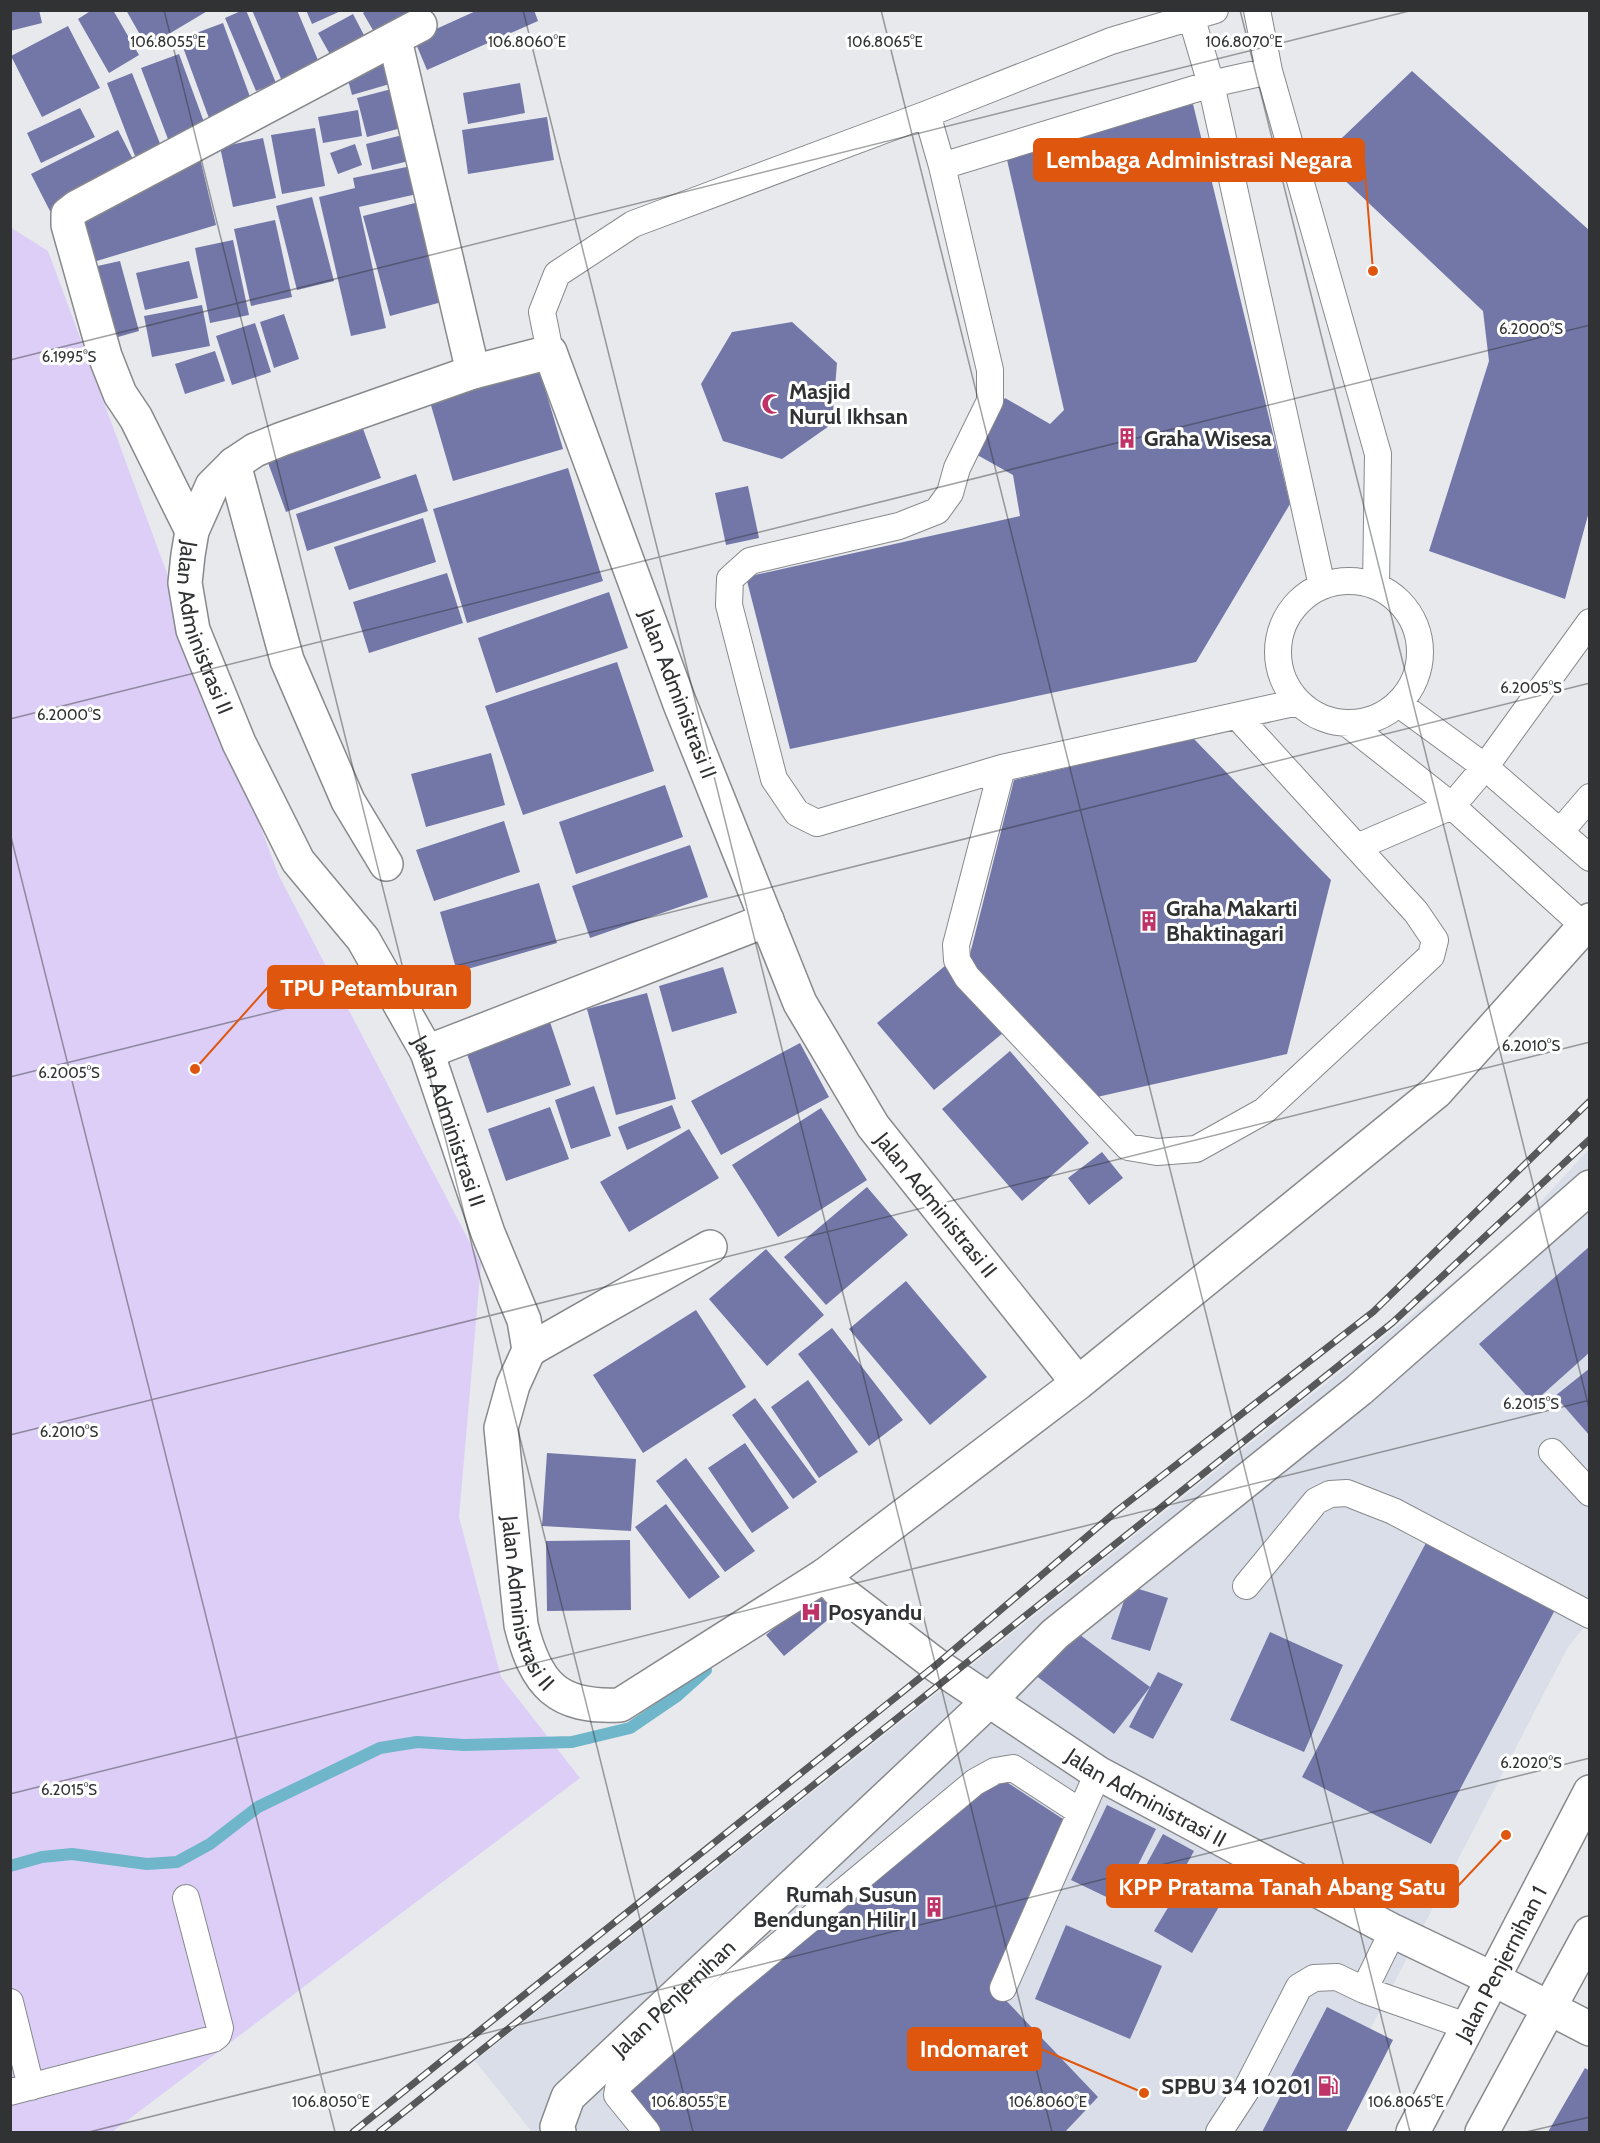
<svg xmlns="http://www.w3.org/2000/svg" width="1600" height="2143" viewBox="0 0 1600 2143" font-family="Cabin,sans-serif">
	<style>
		.built { fill: #d9dee8 }
		.green { fill: #dccef7 }
		.lines { fill: none; stroke-linecap: round; stroke-linejoin: round }
		.stream { stroke: #70b6ca; stroke-width: 12 }
		.building { fill: #7277a8 }
		.lane-casing { stroke: #87898c; stroke-width: 28 }
		.street-casing { stroke: #87898c; stroke-width: 36 }
		.secondary-casing { stroke: #87898c; stroke-width: 36 }
		.primary-casing { stroke: #87898c; stroke-width: 36 }
		.lane { stroke: #fff; stroke-width: 26 }
		.street { stroke: #fff; stroke-width: 33 }
		.secondary { stroke: #fff; stroke-width: 33 }
		.primary { stroke: #fff; stroke-width: 33 }
		.rail-casing { stroke: #57585a; stroke-width: 7 }
		.rail { stroke: #fff; stroke-width: 4.5; stroke-dasharray: 14; stroke-linecap: butt }
		.ticks { fill: none; stroke: #313233; stroke-width: 1.5; stroke-opacity: 0.45 }
		.labels { text-anchor: middle; dominant-baseline: central; stroke-width: 6; stroke-linejoin: round; paint-order: stroke }
		.poi-label { font-size: 22px; font-weight: bold; fill: #313233; stroke: #fff; text-anchor: start }
		.street-label { font-size: 22px; fill: #313233; stroke: #fff }
		.ticks-label { font-size: 15px; text-anchor: middle; fill: #313233; stroke: #fff; stroke-width: 6; stroke-linejoin: round; paint-order: stroke }
		.leader { fill: none; stroke: #df570e; stroke-width: 2 }
		.callout-dot { fill: #df570e; stroke: #fff; stroke-width: 2 }
		.callout { fill: #df570e; stroke: #df570e; stroke-width: 2 }
		.callout-label { font-size: 24px; text-anchor: middle; font-weight: bold; fill: #fff }
	</style>
	<rect width="100%" height="100%" fill="#e7e9ed"/>
	<path class="built" d="M 1589,1149 L 1589,1621 L 1568,1647 L 1317,2132 L 532,2132 L 475,2061 L 1506,1240 Z"/>
	<path class="green" d="M 10,227 L 48,251 L 278,874 L 481,1264 L 459,1517 L 501,1677 L 580,1778 L 112,2132 L 11,2132 Z"/>
	<g class="lines">
		<path class="stream" d="M 10,1866 L 42,1857 L 72,1854 L 147,1864 L 177,1862 L 210,1844 L 258,1807 L 380,1748 L 417,1742 L 464,1745 L 572,1742 L 630,1728 L 677,1696 L 706,1670"/>
	</g>
	<path class="building" d="M 10,10 L 39,10 L 42,23 L 10,31 Z
		M 92,10 L 113,10 L 139,55 L 109,73 L 78,19 Z
		M 126,10 L 209,10 L 147,47 Z
		M 243,10 L 246,10 L 276,83 L 256,91 L 225,18 Z
		M 252,10 L 297,10 L 323,72 L 285,88 Z
		M 306,10 L 343,10 L 312,24 Z
		M 367,10 L 419,10 L 377,37 L 363,13 Z
		M 478,10 L 534,10 L 538,21 L 427,70 L 414,39 Z
		M 353,14 L 366,39 L 332,58 L 318,33 Z
		M 223,23 L 253,105 L 210,121 L 180,39 Z
		M 68,26 L 100,88 L 42,117 L 11,56 Z
		M 179,54 L 208,133 L 171,147 L 141,68 Z
		M 393,56 L 400,81 L 352,95 L 345,69 Z
		M 1412,71 L 1590,231 L 1590,508 L 1565,599 L 1429,551 L 1489,361 L 1483,311 L 1321,158 Z
		M 132,73 L 161,146 L 135,156 L 107,83 Z
		M 520,83 L 525,113 L 468,124 L 463,93 Z
		M 403,86 L 413,125 L 367,137 L 357,98 Z
		M 1193,104 L 1290,504 L 1196,662 L 790,749 L 746,577 L 1020,516 L 1013,475 L 972,452 L 1005,398 L 1050,424 L 1064,410 L 1005,151 Z
		M 80,108 L 95,137 L 41,163 L 27,133 Z
		M 358,110 L 362,136 L 323,143 L 318,117 Z
		M 547,117 L 554,160 L 468,174 L 462,130 Z
		M 315,128 L 325,186 L 282,194 L 271,135 Z
		M 118,130 L 137,167 L 50,211 L 31,174 Z
		M 411,133 L 417,159 L 372,170 L 366,144 Z
		M 263,138 L 276,198 L 233,207 L 220,147 Z
		M 355,144 L 362,165 L 338,174 L 330,153 Z
		M 198,150 L 216,225 L 90,263 L 75,211 Z
		M 421,164 L 426,192 L 359,207 L 386,328 L 351,336 L 319,197 L 355,188 L 353,178 Z
		M 312,197 L 334,281 L 297,290 L 276,206 Z
		M 427,200 L 453,299 L 390,316 L 363,216 Z
		M 275,220 L 292,297 L 251,306 L 234,229 Z
		M 233,240 L 249,315 L 210,323 L 195,248 Z
		M 120,261 L 139,331 L 111,339 L 93,267 Z
		M 189,261 L 198,298 L 145,310 L 136,273 Z
		M 202,305 L 210,346 L 152,357 L 144,316 Z
		M 284,314 L 299,359 L 274,368 L 260,322 Z
		M 792,322 L 837,363 L 832,424 L 782,459 L 723,441 L 701,384 L 732,332 Z
		M 255,323 L 271,372 L 232,385 L 216,336 Z
		M 215,351 L 225,381 L 185,394 L 175,364 Z
		M 537,362 L 563,449 L 453,481 L 428,395 Z
		M 358,415 L 381,478 L 286,512 L 263,449 Z
		M 568,468 L 603,581 L 467,623 L 433,509 Z
		M 416,474 L 428,511 L 307,551 L 296,514 Z
		M 748,486 L 759,538 L 726,545 L 715,493 Z
		M 423,518 L 436,562 L 349,590 L 334,547 Z
		M 447,573 L 463,623 L 369,653 L 353,602 Z
		M 609,592 L 628,648 L 496,693 L 478,638 Z
		M 617,662 L 654,771 L 523,815 L 485,706 Z
		M 1193,738 L 1331,880 L 1287,1054 L 1097,1097 L 968,962 L 1014,780 Z
		M 491,753 L 505,805 L 426,827 L 411,774 Z
		M 665,785 L 683,837 L 576,874 L 559,822 Z
		M 504,821 L 520,872 L 434,901 L 416,850 Z
		M 690,845 L 708,897 L 590,938 L 572,886 Z
		M 539,883 L 557,943 L 457,972 L 440,912 Z
		M 946,965 L 1003,1033 L 934,1090 L 877,1023 Z
		M 723,967 L 737,1013 L 672,1032 L 659,986 Z
		M 647,993 L 676,1099 L 616,1115 L 587,1009 Z
		M 550,1022 L 571,1085 L 487,1113 L 466,1051 Z
		M 800,1043 L 829,1097 L 721,1155 L 691,1101 Z
		M 1010,1051 L 1089,1143 L 1022,1201 L 942,1109 Z
		M 594,1086 L 611,1136 L 571,1149 L 555,1100 Z
		M 672,1105 L 681,1128 L 627,1150 L 618,1127 Z
		M 550,1107 L 569,1159 L 506,1181 L 488,1129 Z
		M 821,1108 L 867,1180 L 778,1237 L 732,1165 Z
		M 689,1129 L 719,1178 L 629,1232 L 600,1182 Z
		M 1102,1152 L 1123,1178 L 1089,1205 L 1068,1178 Z
		M 867,1187 L 908,1235 L 826,1305 L 784,1257 Z
		M 1590,1246 L 1590,1352 L 1533,1403 L 1479,1344 Z
		M 766,1249 L 824,1315 L 767,1366 L 709,1299 Z
		M 906,1281 L 987,1377 L 930,1425 L 849,1329 Z
		M 696,1310 L 746,1387 L 643,1453 L 593,1375 Z
		M 832,1328 L 903,1420 L 869,1446 L 798,1354 Z
		M 1590,1368 L 1590,1436 L 1555,1396 Z
		M 808,1380 L 858,1452 L 819,1478 L 771,1407 Z
		M 755,1398 L 817,1482 L 793,1499 L 732,1415 Z
		M 745,1443 L 789,1508 L 752,1533 L 708,1468 Z
		M 547,1453 L 636,1459 L 631,1531 L 542,1526 Z
		M 686,1458 L 755,1551 L 725,1572 L 656,1481 Z
		M 666,1504 L 720,1577 L 689,1599 L 635,1527 Z
		M 630,1540 L 631,1610 L 547,1611 L 546,1541 Z
		M 1427,1541 L 1556,1608 L 1431,1844 L 1302,1777 Z
		M 829,1582 L 847,1604 L 784,1656 L 766,1635 Z
		M 1129,1586 L 1168,1598 L 1150,1651 L 1111,1639 Z
		M 1068,1626 L 1150,1687 L 1114,1734 L 1031,1672 Z
		M 1270,1632 L 1343,1665 L 1304,1752 L 1230,1720 Z
		M 1158,1672 L 1183,1684 L 1153,1739 L 1129,1727 Z
		M 1002,1779 L 1069,1823 L 997,1991 L 1098,2097 L 1065,2132 L 659,2132 L 624,2086 L 974,1789 Z
		M 1107,1805 L 1156,1829 L 1119,1903 L 1071,1880 Z
		M 1163,1834 L 1194,1851 L 1170,1895 L 1139,1878 Z
		M 1194,1864 L 1231,1886 L 1192,1953 L 1154,1931 Z
		M 1066,1925 L 1162,1966 L 1130,2039 L 1035,1999 Z
		M 1327,2007 L 1393,2040 L 1346,2132 L 1262,2132 Z
		M 1585,2068 L 1590,2071 L 1590,2132 L 1548,2132 Z"/>
	<g class="lines">
		<g class="lane-casing">
			<path id="lane" d="M 1257,10 L 1269,71 L 1378,454 L 1376,586
				M 1191,16 L 1211,84 L 1322,586
				M 1269,71 L 1211,84 L 942,166 L 990,370 L 990,401 L 957,468 L 950,493 L 937,511 L 899,526 L 750,561 L 730,579 L 729,605 L 774,779 L 797,813 L 817,823 L 1002,768 L 1298,702
				M 927,114 L 942,166
				M 550,352 L 542,312 L 557,274 L 633,224 L 927,114 L 1111,41 L 1215,10
				M1278 652a71 71 0 1 1 142 0a71 71 0 1 1-142 0Z
				M 1399,704 L 1485,767 L 1590,858
				M 1348,724 L 1452,806 L 1584,926
				M 1002,768 L 956,945 L 957,960 L 967,977 L 1128,1147 L 1157,1152 L 1196,1149 L 1264,1111 L 1431,956 L 1435,940 L 1416,912 L 1237,716
				M 1560,832 L 1590,797
				M 1357,847 L 1452,806 L 1485,767 L 1590,622
				M 1552,1452 L 1590,1493
				M 1246,1586 L 1316,1501 L 1330,1494 L 1347,1493 L 1393,1511 L 1590,1615
				M 1003,1988 L 1098,1773
				M 1364,1990 L 1393,1931
				M 10,2002 L 31,2087
				M 10,2092 L 213,2039 L 218,2035 L 220,2028 L 186,1898
				M 647,2132 L 617,2095 L 619,2084 L 726,1989 L 975,1782 L 995,1771 L 1013,1768 L 1079,1811
				M 1219,2132 L 1245,2092 L 1299,1987 L 1314,1978 L 1337,1977 L 1364,1990 L 1469,2027"/>
		</g>
		<g class="street-casing">
			<g id="street">
				<path d="M 395,40 L 473,372"/>
				<path d="M 234,464 L 287,660 L 348,801 L 386,864"/>
				<path d="M 192,531 L 136,418 L 120,394 L 105,356 L 68,225 L 68,214 L 77,207 L 420,25"/>
				<path d="M 427,1052 L 767,920"/>
				<path d="M 529,1350 L 710,1247"/>
				<path id="s1" d="M 1078,1383 L 873,1126 L 800,1003 L 680,704 L 550,352 L 473,372 L 282,439 L 255,450 L 234,464 L 212,486 L 192,531 L 188,555 L 185,583 L 193,630 L 239,743 L 298,861 L 363,939 L 427,1052 L 488,1233 L 524,1320 L 529,1350 L 513,1385 L 501,1428 L 521,1625 C 536,1685 557,1708 620,1705 L 825,1575 L 1078,1383 L 1436,1092 L 1590,920"/>
				<path id="s2" d="M 825,1575 L 838,1590 L 936,1665 L 1098,1773 L 1393,1931 L 1493,1979"/>
				<path id="s3" d="M 559,2132 L 557,2127 L 568,2097 L 990,1700 L 1055,1634 L 1359,1390 L 1590,1187"/>
			</g>
		</g>
		<g class="secondary-casing">
			<path id="secondary" d="M 1493,1979 L 1590,2029"/>
		</g>
		<g class="primary-casing">
			<g id="primary">
				<path id="s4" d="M 1413,2132 L 1590,1792"/>
				<path d="M 1482,2132 L 1590,1933"/>
			</g>
		</g>
		<use href="#lane" class="lane"/>
		<use href="#street" class="street"/>
		<use href="#secondary" class="secondary"/>
		<use href="#primary" class="primary"/>
		<g class="rail-casing">
			<path id="rail" d="M 353,2132 L 936,1665 L 1118,1510 L 1373,1312 L 1590,1101
				M 379,2132 L 1392,1323 L 1590,1139"/>
		</g>
		<use href="#rail" class="rail"/>
	</g>
	<path class="ticks" d="M 164,10 L 693,2132M 523,10 L 1052,2132M 881,10 L 1410,2132M 1240,10 L 1590,1412M 10,360 L 1413,10M 10,719 L 1590,325M 10,833 L 335,2132M 10,1077 L 1590,683M 10,1435 L 1590,1042M 10,1794 L 1590,1400M 89,2132 L 1590,1758M 1526,2132 L 1590,2117"/>
	<defs>
		<g id="mosque-bare" transform="scale(1.62)"><path d="M3.5-4.9A6 6 0 1 0 3.5 4.9A5 5 0 1 1 3.5-4.9Z" fill="#be3267" stroke="#fff" stroke-width="2.5" paint-order="stroke"/></g>
		<g id="building-bare" transform="scale(1.62)"><path d="M-4-6H4V6H1V3H-1V6H-4ZM-2.5-4.3h1.7v1.8h-1.7ZM.8-4.3h1.7v1.8H.8ZM-2.5-1h1.7V.8h-1.7ZM.8-1h1.7V.8H.8Z" fill="#be3267" stroke="#fff" stroke-width="2.5" paint-order="stroke"/></g>
		<g id="hospital-bare" transform="scale(1.62)"><path d="M-5-5h3v3.5h4V-5h3V5h-3V1.5h-4V5h-3Z" fill="#be3267" stroke="#fff" stroke-width="2.5" paint-order="stroke"/></g>
		<g id="fuel-bare" transform="scale(1.62)"><path d="M-5.5-6h7V0h2V4h1.3V-2.5L3-4.5l.8-.8L6-3V5H2.5V1h-1V6h-7ZM-4.2-4.7v3.2H.2V-4.7Z" fill="#be3267" stroke="#fff" stroke-width="2.5" paint-order="stroke"/></g>
	</defs>
	<g fill-rule="evenodd">
		<use href="#mosque-bare" x="772" y="404"/>
		<use href="#building-bare" x="1127" y="438"/>
		<use href="#building-bare" x="1149" y="921"/>
		<use href="#hospital-bare" x="811" y="1612"/>
		<use href="#building-bare" x="934" y="1907"/>
		<use href="#fuel-bare" x="1328" y="2086"/>
	</g>
	<g class="labels">
		<g class="poi-label">
			<text x="789" y="391">Masjid<tspan x="789" dy="25">Nurul Ikhsan</tspan></text>
			<text x="1144" y="438">Graha Wisesa</text>
			<text x="1166" y="908">Graha Makarti<tspan x="1166" dy="25">Bhaktinagari</tspan></text>
			<text x="828" y="1612">Posyandu</text>
			<text x="917" y="1894" text-anchor="end">Rumah Susun<tspan x="917" dy="25">Bendungan Hilir I</tspan></text>
			<text x="1311" y="2086" text-anchor="end">SPBU 34 10201</text>
		</g>
		<g class="street-label">
			<text stroke="none"><textPath href="#s1" startOffset="1686">Jalan Administrasi II</textPath></text>
			<text transform="translate(678 694) rotate(69)">Jalan Administrasi II</text>
			<text stroke="none"><textPath href="#s1" startOffset="2244">Jalan Administrasi II</textPath></text>
			<text transform="translate(936 1205) rotate(51)">Jalan Administrasi II</text>
			<text stroke="none"><textPath href="#s1" startOffset="2748">Jalan Administrasi II</textPath></text>
			<text stroke="none"><textPath href="#s2" startOffset="392">Jalan Administrasi II</textPath></text>
			<text stroke="none"><textPath href="#s4" startOffset="190">Jalan Penjernihan 1</textPath></text>
			<text stroke="none"><textPath href="#s3" startOffset="182">Jalan Penjernihan</textPath></text>
		</g>
	</g>
	<g class="ticks-label">
		<text x="1244" y="47">106.8070°E</text>
		<text x="168" y="47">106.8055°E</text>
		<text x="527" y="47">106.8060°E</text>
		<text x="885" y="47">106.8065°E</text>
		<text x="1531" y="334">6.2000°S</text>
		<text x="69" y="362">6.1995°S</text>
		<text x="1531" y="693">6.2005°S</text>
		<text x="69" y="720">6.2000°S</text>
		<text x="1531" y="1051">6.2010°S</text>
		<text x="69" y="1078">6.2005°S</text>
		<text x="1531" y="1409">6.2015°S</text>
		<text x="69" y="1437">6.2010°S</text>
		<text x="1531" y="1768">6.2020°S</text>
		<text x="69" y="1795">6.2015°S</text>
		<text x="331" y="2107">106.8050°E</text>
		<text x="689" y="2107">106.8055°E</text>
		<text x="1048" y="2107">106.8060°E</text>
		<text x="1406" y="2107">106.8065°E</text>
	</g>
	<path class="leader" d="M1373 271L1364 160M195 1069L268 987M1506 1835L1458 1886M1144 2093L1041 2049"/>
	<g class="callout-dot">
		<circle cx="1373" cy="271" r="6"/>
		<circle cx="195" cy="1069" r="6"/>
		<circle cx="1506" cy="1835" r="6"/>
		<circle cx="1144" cy="2093" r="6"/>
	</g>
	<g class="callout">
		<rect x="1034" y="139" width="330" height="42" rx="6"/>
		<rect x="268" y="966" width="202" height="42" rx="6"/>
		<rect x="1107" y="1865" width="351" height="42" rx="6"/>
		<rect x="908" y="2028" width="133" height="42" rx="6"/>
	</g>
	<g class="callout-label">
		<text x="1199" y="168">Lembaga Administrasi Negara</text>
		<text x="369" y="996">TPU Petamburan</text>
		<text x="1282" y="1895">KPP Pratama Tanah Abang Satu</text>
		<text x="974" y="2057">Indomaret</text>
	</g>
	<rect width="1600" height="2143" fill="none" stroke="#313233" stroke-width="24"/>
</svg>
